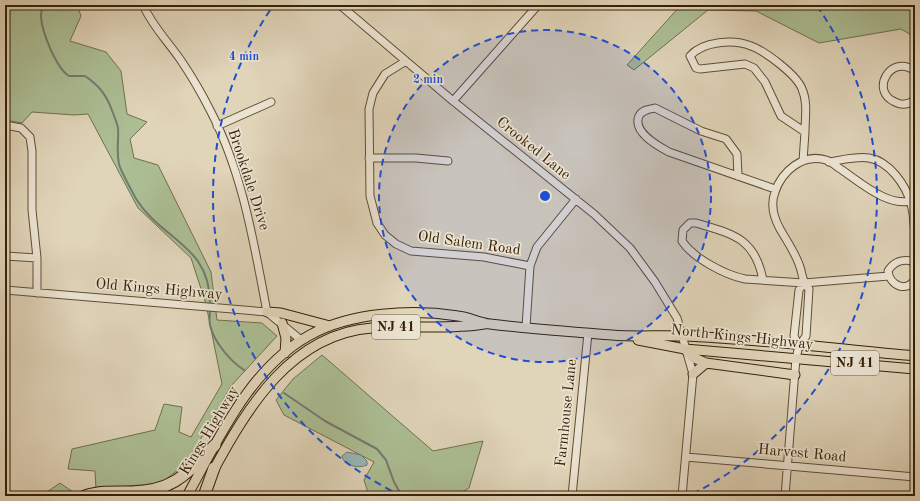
<svg xmlns="http://www.w3.org/2000/svg" width="920" height="501" viewBox="0 0 920 501" font-family="'Old Standard TT',serif">
	<style>
		.green { fill: #acbe94; stroke: #71704c }
		.water { fill: #96b7b7; stroke: #707b70 }
		.lines { fill: none; stroke-linecap: round; stroke-linejoin: round }
		.stream { stroke: #707b70; stroke-width: 2 }
		.minor-casing { stroke: #604e32; stroke-width: 9 }
		.major-casing { stroke: #362105; stroke-width: 11 }
		.highway-casing { stroke: #362105; stroke-width: 13 }
		.minor { stroke: #ebe3d2; stroke-width: 7 }
		.major { stroke: #e0d4b9; stroke-width: 9 }
		.highway { stroke: #e0d4b9; stroke-width: 11 }
		.ring { fill: none; stroke: #1d4ed8; stroke-width: 2; stroke-dasharray: 7 5 }
		.labels { text-anchor: middle; dominant-baseline: central; stroke-width: 3.5; stroke-linejoin: round; paint-order: stroke }
		.shield { fill: #ebe3d2; stroke: #6c5b42; stroke-width: 1 }
		.shield-label { font-size: 14px; font-weight: bold; fill: #362105 }
		.street-label { font-size: 15px; fill: #362105; stroke: #ebe3d2 }
		.centre { fill: #1d4ed8; stroke: #ebe3d2; stroke-width: 2 }
		.ring-label { font-size: 12px; text-anchor: middle; font-weight: bold; fill: #1d4ed8; stroke: #ebe3d2; stroke-width: 3.5; stroke-linejoin: round; paint-order: stroke }
	</style>
	<rect width="100%" height="100%" fill="#e0d4b9"/>
	<filter id="stains"><feTurbulence type="fractalNoise" baseFrequency=".005" numOctaves="4"/><feColorMatrix values="0 0 0 0 .2 0 0 0 0 .09 0 0 0 0 .02 0 0 0 .5 -.17"/></filter>
	<radialGradient id="worn" r=".72"><stop offset=".6" stop-color="#630" stop-opacity="0"/><stop offset="1" stop-color="#630" stop-opacity=".3"/></radialGradient>
	<path class="green" d="M 5,5 L 77,5 L 81,16 L 70,41 L 106,52 L 121,71 L 127,114 L 147,122 L 130,139 L 134,158 L 158,165 L 211,272 L 217,320 L 262,323 L 277,336 L 231,386 L 187,463 L 161,483 L 96,489 L 95,471 L 68,469 L 72,449 L 155,430 L 164,404 L 182,407 L 179,432 L 191,437 L 222,384 L 206,304 L 191,258 L 138,208 L 88,114 L 74,115 L 32,112 L 22,123 L 5,120 Z
		M 681,5 L 915,5 L 915,37 L 901,29 L 819,43 L 756,11 L 708,10 L 634,70 L 627,65 Z
		M 322,355 L 433,451 L 483,441 L 469,488 L 455,496 L 369,496 L 364,480 L 374,462 L 284,415 L 276,400 L 293,379 Z
		M 60,483 L 73,492 L 67,496 L 41,496 Z"/>
	<path class="water" d="M 347,452 L 361,455 L 367,461 L 367,465 C 359,469 343,466 342,456 Z"/>
	<g class="lines">
		<path class="stream" d="M 42,5 C 42,9 41,13 41,17 C 42,32 56,68 69,76 L 85,76 C 100,86 107,96 113,113 C 115,118 117,123 118,128 C 119,141 116,150 119,164 C 121,172 131,189 135,197 C 161,241 211,244 210,305
			M 210,309 C 210,314 209,320 210,325 C 214,342 230,361 244,370
			M 284,393 L 325,421 L 377,449 L 386,460 L 394,482 L 402,496"/>
		<g class="minor-casing">
			<path id="minor" d="M 143,5 C 154,29 168,41 182,62 C 192,77 202,94 210,110 C 243,173 254,244 267,312
				M 340,5 L 453,101 L 594,214 L 630,248 L 655,282 L 677,318 L 693,374 L 682,496
				M 406,61 L 385,74 L 373,93 L 369,109 L 370,196 L 377,223 L 385,235 L 396,244 L 411,251 L 484,257 L 530,266
				M 915,71 C 891,53 869,91 895,102 C 902,106 909,104 915,100
				M 453,101 L 538,5
				M 5,125 L 21,128 L 30,137 L 32,151 L 32,210 L 37,258 L 5,256
				M 217,126 L 271,102
				M 369,158 L 416,158 L 448,161
				M 803,161 L 805,132 L 781,116 L 765,82 L 754,68 L 745,64 L 700,69 L 696,68 L 690,56 C 703,41 734,39 751,46 C 765,51 797,75 802,89 C 808,102 805,118 805,132
				M 829,162 C 842,160 857,156 869,158 C 889,161 906,185 911,204 C 914,214 914,226 915,237
				M 738,176 L 737,154 L 726,139 L 701,131 L 655,108 C 649,109 642,110 639,116 C 632,132 658,146 669,152 L 775,189
				M 915,255 L 913,261 L 915,269
				M 37,258 L 37,293
				M 913,261 C 902,259 894,261 888,271 C 890,286 907,293 915,279
				M 763,280 C 755,238 733,234 696,223 L 690,223 L 683,230 L 682,241 C 693,258 725,275 745,279 L 804,283 L 889,276
				M 5,290 L 267,312 L 301,340
				M 526,327 L 530,266 L 537,247 L 576,199
				M 799,346 L 794,336 L 799,290 L 804,283
				M 686,457 L 915,477
				M 572,496 L 588,333
				M 785,496 L 796,358 L 799,346 L 806,336 L 809,289 C 802,282 803,276 800,267 C 796,254 787,241 780,229 C 774,218 770,205 775,192 C 782,171 803,153 826,160 C 832,162 837,167 842,170 C 861,183 890,209 915,200"/>
		</g>
		<g class="major-casing">
			<path id="major" d="M 267,312 L 281,313 L 330,326
				M 282,323 L 286,338 L 285,353
				M 638,340 L 685,349 L 915,369
				M 685,349 L 692,357 L 706,363 L 795,375
				M 693,374 L 706,363
				M 212,473 C 247,408 291,334 372,328 C 410,325 447,330 484,324
				M 187,496 C 219,438 250,368 310,335 C 351,312 412,309 458,316 C 469,317 479,323 490,324 C 530,329 572,332 612,335 C 636,337 659,335 682,336 C 760,339 837,349 915,356"/>
		</g>
		<g class="highway-casing">
			<path id="highway" d="M 85,496 C 100,491 116,492 132,492 C 174,491 186,474 215,445
				M 204,496 L 214,468"/>
		</g>
		<use href="#minor" class="minor"/>
		<use href="#major" class="major"/>
		<use href="#highway" class="highway"/>
	</g>
	<circle cx="545" cy="196" r="166" fill="#1d4ed8" fill-opacity=".12"/>
	<g class="ring">
		<circle cx="545" cy="196" r="166"/>
		<path d="M402 496A332 332 0 0 1 273 6M817 6A332 332 0 0 1 688 496"/>
	</g>
	<g class="labels">
		<g class="shield">
			<rect x="372" y="315" width="48" height="24" rx="3"/>
			<rect x="831" y="351" width="48" height="24" rx="3"/>
		</g>
		<g class="shield-label">
			<text x="396" y="327">NJ 41</text>
			<text x="855" y="363">NJ 41</text>
		</g>
		<g class="street-label">
			<text transform="translate(533 149) rotate(39)">Crooked Lane</text>
			<text transform="translate(248 180) rotate(72)">Brookdale Drive</text>
			<text transform="translate(469 244) rotate(8)">Old Salem Road</text>
			<text transform="translate(159 290) rotate(5)">Old Kings Highway</text>
			<text transform="translate(742 338) rotate(6)">North Kings Highway</text>
			<text transform="translate(567 413) rotate(-84)">Farmhouse Lane</text>
			<text transform="translate(210 431) rotate(-59)">Kings Highway</text>
			<text transform="translate(802 454) rotate(5)">Harvest Road</text>
		</g>
	</g>
	<circle cx="545" cy="196" r="6" class="centre"/>
	<g class="ring-label">
		<text x="244" y="60">4 min</text>
		<text x="428" y="83">2 min</text>
	</g>
	<rect width="920" height="501" fill="none" stroke="#e0d4b9" stroke-width="20"/>
	<rect x="6" y="6" width="908" height="489" fill="none" stroke="#362105" stroke-width="2"/>
	<rect x="10" y="10" width="900" height="481" fill="none" stroke="#362105"/>
	<rect width="100%" height="100%" filter="url(#stains)"/>
	<rect width="100%" height="100%" fill="url(#worn)"/>
</svg>
